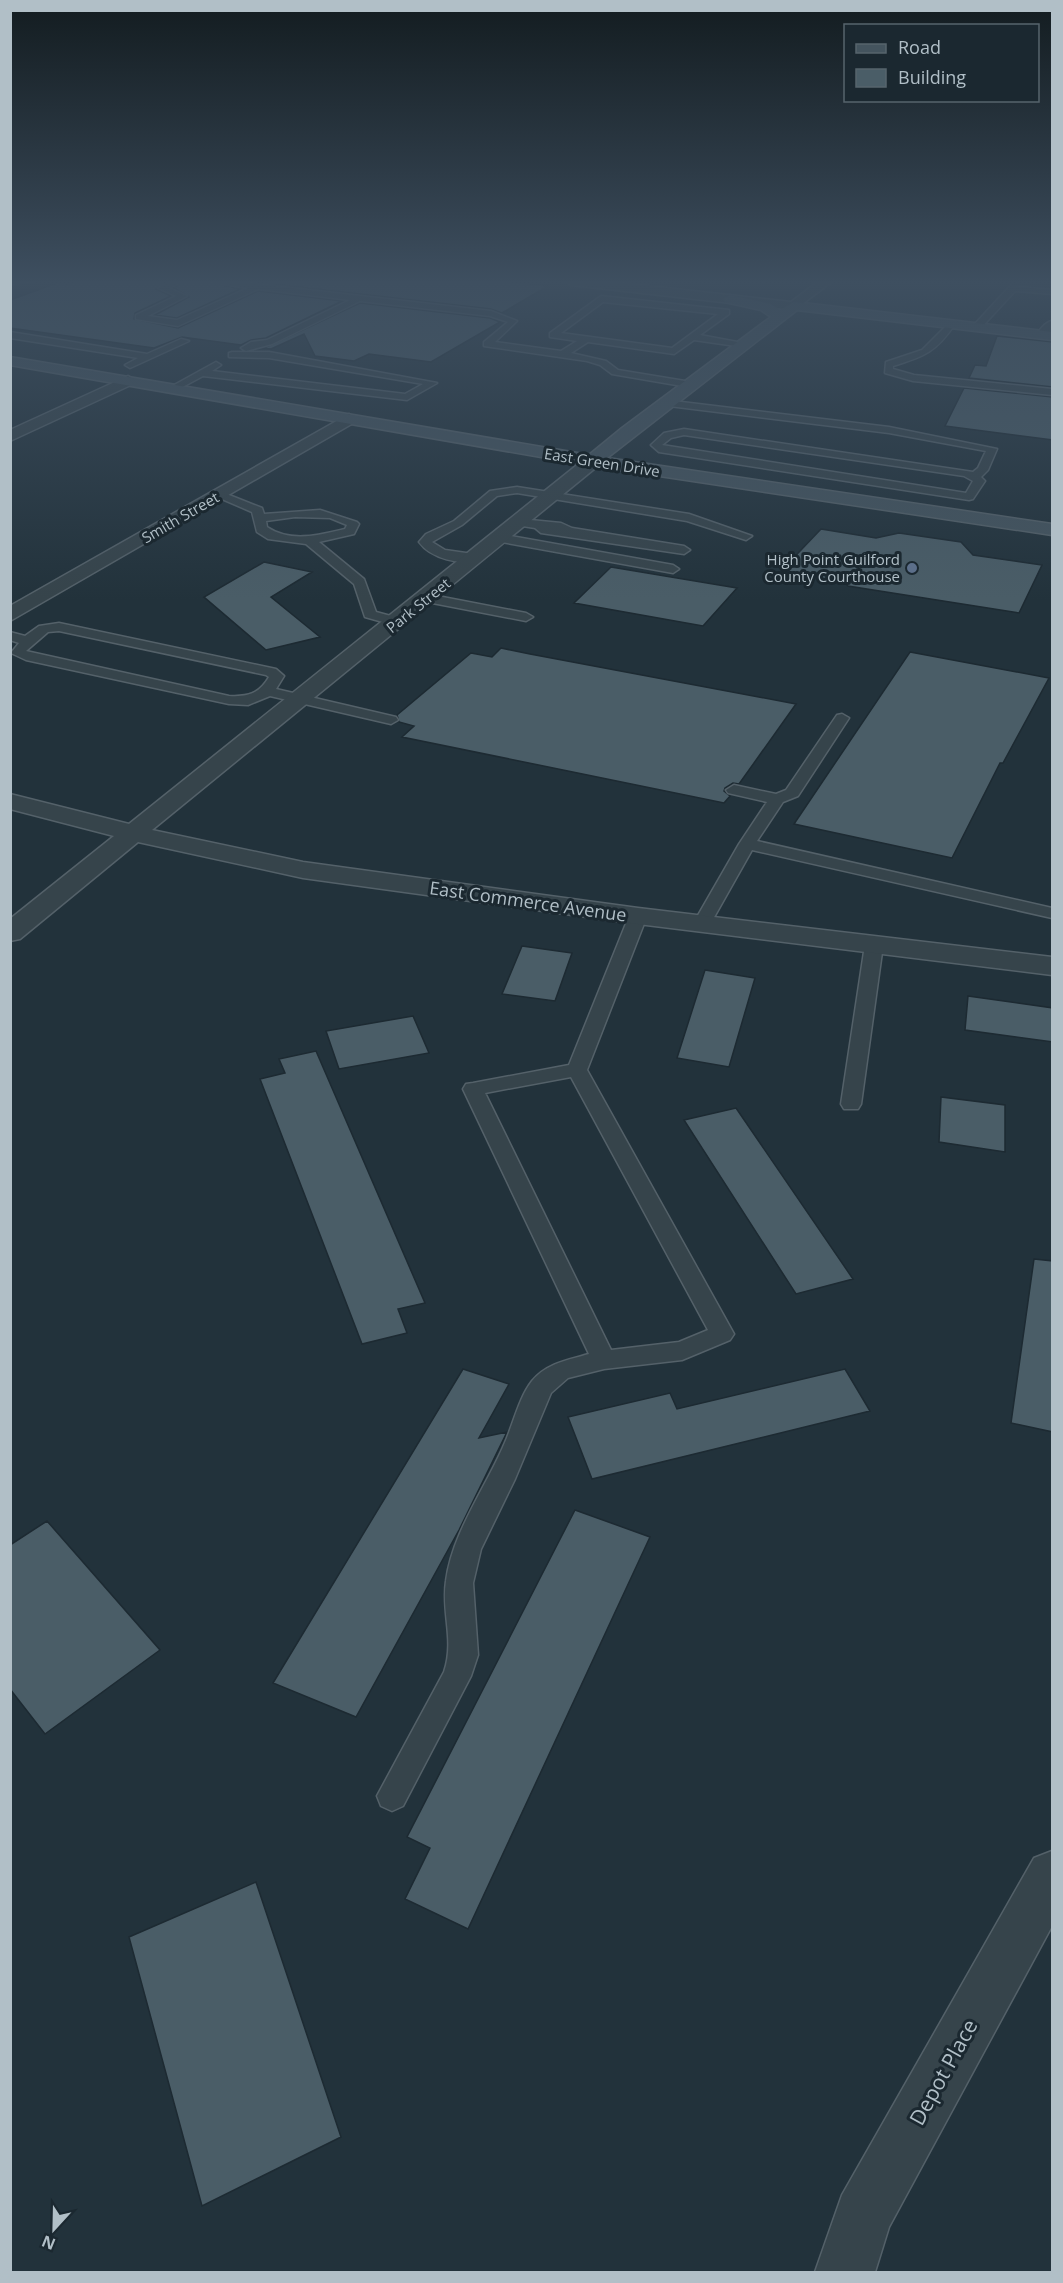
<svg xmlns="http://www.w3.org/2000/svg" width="1063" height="2283" viewBox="0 0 1063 2283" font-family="'Open Sans',sans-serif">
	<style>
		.building { fill: #4a5d67; stroke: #1d2a32; stroke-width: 1.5 }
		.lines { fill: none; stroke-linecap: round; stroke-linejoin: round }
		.service-casing { stroke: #546169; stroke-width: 3 }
		.minor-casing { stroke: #546169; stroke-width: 3 }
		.secondary-casing { stroke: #546169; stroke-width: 3 }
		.service { fill: #36444b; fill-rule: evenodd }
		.minor { fill: #36444b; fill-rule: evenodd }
		.secondary { fill: #44545e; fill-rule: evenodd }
		.service-dot { fill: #5c6f8a; stroke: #1b2830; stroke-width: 2 }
		.labels { text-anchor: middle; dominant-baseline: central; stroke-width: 6; stroke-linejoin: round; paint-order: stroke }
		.far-street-label { font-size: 15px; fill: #b1bfc7; stroke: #1b2830 }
		.far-poi-label { font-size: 15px; fill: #b1bfc7; stroke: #1b2830; text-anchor: end }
		.street-label { font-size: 18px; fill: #b1bfc7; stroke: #1b2830 }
		.near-street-label { font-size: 21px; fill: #b1bfc7; stroke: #1b2830 }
	</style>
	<rect width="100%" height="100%" fill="#22323b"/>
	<path class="building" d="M 76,281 L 167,281 L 156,289 L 171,296 L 135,313 L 134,319 L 178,328 L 258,291 L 342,301 L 266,338 L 251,340 L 241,345 L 182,337 L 154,348 L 10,328 L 10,300 L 57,283 L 68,284 Z
		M 184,281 L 204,281 L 240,289 L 177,318 L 155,315 L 189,297 L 174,288 Z
		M 247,281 L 503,281 L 548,286 L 502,313 L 491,309 Z
		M 360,303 L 490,318 L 500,322 L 431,362 L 369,354 L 354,361 L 315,356 L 304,334 L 271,349 L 264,348 Z
		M 997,336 L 1053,342 L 1053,387 L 969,378 L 975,365 L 986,366 Z
		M 964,388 L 1053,397 L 1053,440 L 945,426 Z
		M 821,529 L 876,538 L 899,533 L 961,542 L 973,555 L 1042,565 L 1019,613 L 848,586 L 844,582 L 781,571 Z
		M 264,562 L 312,572 L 271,597 L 320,637 L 266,650 L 204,597 Z
		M 611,567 L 737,588 L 703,626 L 574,603 Z
		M 501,648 L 530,654 L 796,704 L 739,784 L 733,783 L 725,788 L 724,791 L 730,796 L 724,803 L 402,737 L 414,726 L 399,722 L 397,715 L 471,653 L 492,657 Z
		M 910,652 L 1049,678 L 1003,763 L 1000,763 L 952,858 L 794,824 Z
		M 522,946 L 572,953 L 555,1001 L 502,994 Z
		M 705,970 L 755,978 L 729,1067 L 677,1058 Z
		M 968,996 L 1053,1008 L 1053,1042 L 965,1030 Z
		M 413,1016 L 429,1053 L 339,1069 L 326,1031 Z
		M 316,1051 L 425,1303 L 398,1309 L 407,1333 L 362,1344 L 260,1079 L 285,1073 L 279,1059 Z
		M 941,1097 L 1005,1105 L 1005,1152 L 939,1142 Z
		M 736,1108 L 853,1279 L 796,1294 L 684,1120 Z
		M 1034,1259 L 1053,1261 L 1053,1432 L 1011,1423 Z
		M 463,1369 L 509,1384 L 479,1438 L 507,1432 L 459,1530 L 356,1717 L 273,1683 Z
		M 845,1369 L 870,1411 L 592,1479 L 568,1417 L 670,1393 L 677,1409 Z
		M 575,1510 L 650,1537 L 468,1929 L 405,1899 L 430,1848 L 407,1837 Z
		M 47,1521 L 160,1650 L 45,1734 L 10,1689 L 10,1545 Z
		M 256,1882 L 341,2137 L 202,2206 L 129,1937 Z"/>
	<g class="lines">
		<g class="service-casing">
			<path id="service" d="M 10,281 L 34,281 L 10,284 Z
				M 172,281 L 182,281 L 169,288 L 187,296 L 148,316 L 177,320 L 248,288 L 206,281 L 229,281 L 491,311 L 517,321 L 495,342 L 561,351 L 577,341 L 550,337 L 550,333 L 601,296 L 729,310 L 729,314 L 700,335 L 748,344 L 743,347 L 694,340 L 674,354 L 588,342 L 571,353 L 606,361 L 618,370 L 691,382 L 693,384 L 688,387 L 612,374 L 600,365 L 587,361 L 484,346 L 484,342 L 508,322 L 490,316 L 360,301 L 272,344 L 246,351 L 241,348 L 251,342 L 267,340 L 350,300 L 258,289 L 178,326 L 136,319 L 136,315 L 176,296 L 158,288 ZM 603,302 L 718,314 L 672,348 L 561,333 Z
				M 1010,286 L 1052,290 L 1052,294 L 1015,291 L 980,329 L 974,329 L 974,325 Z
				M 951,321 L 955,324 C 936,352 925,356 893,366 L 893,369 L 914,375 L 1052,389 L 1052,395 L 913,381 L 885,373 L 886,362 L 922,350 Z
				M 10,332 L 147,354 L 181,339 L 189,341 L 130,368 L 125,365 L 138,358 L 10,338 Z
				M 232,352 L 269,352 L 437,383 L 407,400 L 203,376 L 175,391 L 167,389 L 216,362 L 221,365 L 212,371 L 405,394 L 423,384 L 269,358 L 229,357 L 229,353 Z
				M 665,400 L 889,427 L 997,449 L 988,470 L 981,477 L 985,481 L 973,499 L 969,500 L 659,452 L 651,445 L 664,433 L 684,429 L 973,472 L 978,468 L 986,451 L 889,433 L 661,405 L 660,403 ZM 684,435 L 964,476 L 973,481 L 966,493 L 662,445 L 671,438 Z
				M 517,487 L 689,514 L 752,536 L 746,540 L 687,521 L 517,493 L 497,496 L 462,525 L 432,542 L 445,550 L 480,555 L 480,561 C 461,565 431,559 419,542 L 426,534 L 454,521 L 490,491 Z
				M 219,491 L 262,508 L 264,514 L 320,510 L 357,522 L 359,524 L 354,534 L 319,542 L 364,579 L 376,612 L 402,619 L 402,625 L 397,626 L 365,617 L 354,584 L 306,544 L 268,539 L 257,532 L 252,512 L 215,496 L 215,492 ZM 295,517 L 330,518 L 347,525 L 345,529 C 319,535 291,543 267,527 L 266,521 Z
				M 520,519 L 561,523 L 572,528 L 684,546 L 690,550 L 684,554 L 541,533 L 535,528 L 516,525 L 514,523 Z
				M 500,534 L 673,565 L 679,569 L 673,573 L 496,541 L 496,535 Z
				M 427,594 L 526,613 L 533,617 L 526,621 L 422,601 L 421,598 Z
				M 59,623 L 276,669 L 284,676 L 276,689 L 396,717 L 398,720 L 391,724 L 270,696 L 248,705 L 229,704 L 26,660 L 11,653 L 19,643 L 10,640 L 10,632 L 25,636 L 39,626 ZM 59,631 L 266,675 L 269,677 C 259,694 248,697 229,696 L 26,651 L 48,632 Z
				M 842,714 L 849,718 L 798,796 L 783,802 L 757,841 L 1052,908 L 1052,918 L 752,850 L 708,928 L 696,928 L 693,924 L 739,844 L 767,802 L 728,793 L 726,790 L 734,785 L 776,794 L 786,790 L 837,715 Z
				M 638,911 L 647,916 L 587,1070 L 734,1334 L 730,1340 L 682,1360 L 604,1369 L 568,1378 L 551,1393 L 515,1479 L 481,1549 L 473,1583 L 478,1655 L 471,1676 L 403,1806 L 392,1811 L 381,1806 L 377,1796 L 444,1672 C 455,1640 441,1612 446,1581 C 452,1534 484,1490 503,1447 C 513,1426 518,1399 532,1381 C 547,1363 568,1360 589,1354 L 463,1089 L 466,1084 L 473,1083 L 569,1065 L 629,916 ZM 571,1077 L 708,1330 L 679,1342 L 611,1350 L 485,1093 Z
				M 874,940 L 883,945 L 861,1104 L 858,1109 L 844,1109 L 841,1104 L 865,945 Z"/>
		</g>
		<g class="minor-casing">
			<path id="minor" d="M 565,281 L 604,281 L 791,302 L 819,281 L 833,281 L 794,310 L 571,285 Z
				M 1052,321 L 1052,334 L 1049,338 L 1039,338 C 1035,332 1046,322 1052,321 Z
				M 128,376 L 136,381 L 133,384 L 10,441 L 10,430 Z
				M 349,414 L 357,419 L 355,422 L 10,621 L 10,606 Z
				M 593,456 L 602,461 L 599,465 L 152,830 L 303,862 L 638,908 L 1052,957 L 1052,975 L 638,924 L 303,878 L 138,842 L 20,939 L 10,941 L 10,919 L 114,836 L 10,809 L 10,794 L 129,824 L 587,457 Z
				M 1052,1851 L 1052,1926 L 889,2227 L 875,2272 L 815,2272 L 842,2195 L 1034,1858 Z"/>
		</g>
		<g class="secondary-casing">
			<path id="secondary" d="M 730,295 L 771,304 L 780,310 L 794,302 L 1052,332 L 1052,340 L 797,310 L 607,458 L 1052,524 L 1052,535 L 593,466 L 10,365 L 10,357 L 589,455 L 622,428 L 771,317 L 761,310 L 725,302 L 723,299 Z"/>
		</g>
		<use href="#service" class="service"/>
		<use href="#minor" class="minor"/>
		<use href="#secondary" class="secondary"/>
	</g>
	<linearGradient id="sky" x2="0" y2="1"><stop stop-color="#131c20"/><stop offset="0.47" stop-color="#3e4f60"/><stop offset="1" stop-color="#3e4f60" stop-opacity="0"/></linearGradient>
	<rect width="1063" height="600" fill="url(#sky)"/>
	<circle class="service-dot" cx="912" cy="568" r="6"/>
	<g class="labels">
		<g class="far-street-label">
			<text transform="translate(602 462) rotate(9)">East Green Drive</text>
			<text transform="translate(180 517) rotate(-30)">Smith Street</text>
			<text transform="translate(418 605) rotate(-39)">Park Street</text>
		</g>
		<g class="far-poi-label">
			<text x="900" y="559">High Point Guilford<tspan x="900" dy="17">County Courthouse</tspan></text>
		</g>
		<g class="street-label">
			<text transform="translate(528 901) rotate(8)">East Commerce Avenue</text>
		</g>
		<g class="near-street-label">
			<text transform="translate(943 2072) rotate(-61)">Depot Place</text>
		</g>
	</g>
	<rect width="1063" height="2283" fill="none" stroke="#b1bfc7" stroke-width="24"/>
	<rect x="844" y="24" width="195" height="78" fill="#1b2830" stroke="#57646c" stroke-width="1.5"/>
	<rect x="856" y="44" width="30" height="9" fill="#44545e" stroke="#57646c" stroke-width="1.5"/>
	<text x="898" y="54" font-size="18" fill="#b1bfc7">Road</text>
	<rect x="856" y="69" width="30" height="18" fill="#4a5d67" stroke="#57646c" stroke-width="1.5"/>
	<text x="898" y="84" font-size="18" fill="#b1bfc7">Building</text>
	<g transform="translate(54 2229) rotate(202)" stroke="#1b2830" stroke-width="4.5" paint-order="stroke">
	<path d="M0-4.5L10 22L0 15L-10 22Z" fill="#b1bfc7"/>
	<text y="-9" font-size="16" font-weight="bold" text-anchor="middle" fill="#b1bfc7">N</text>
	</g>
</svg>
